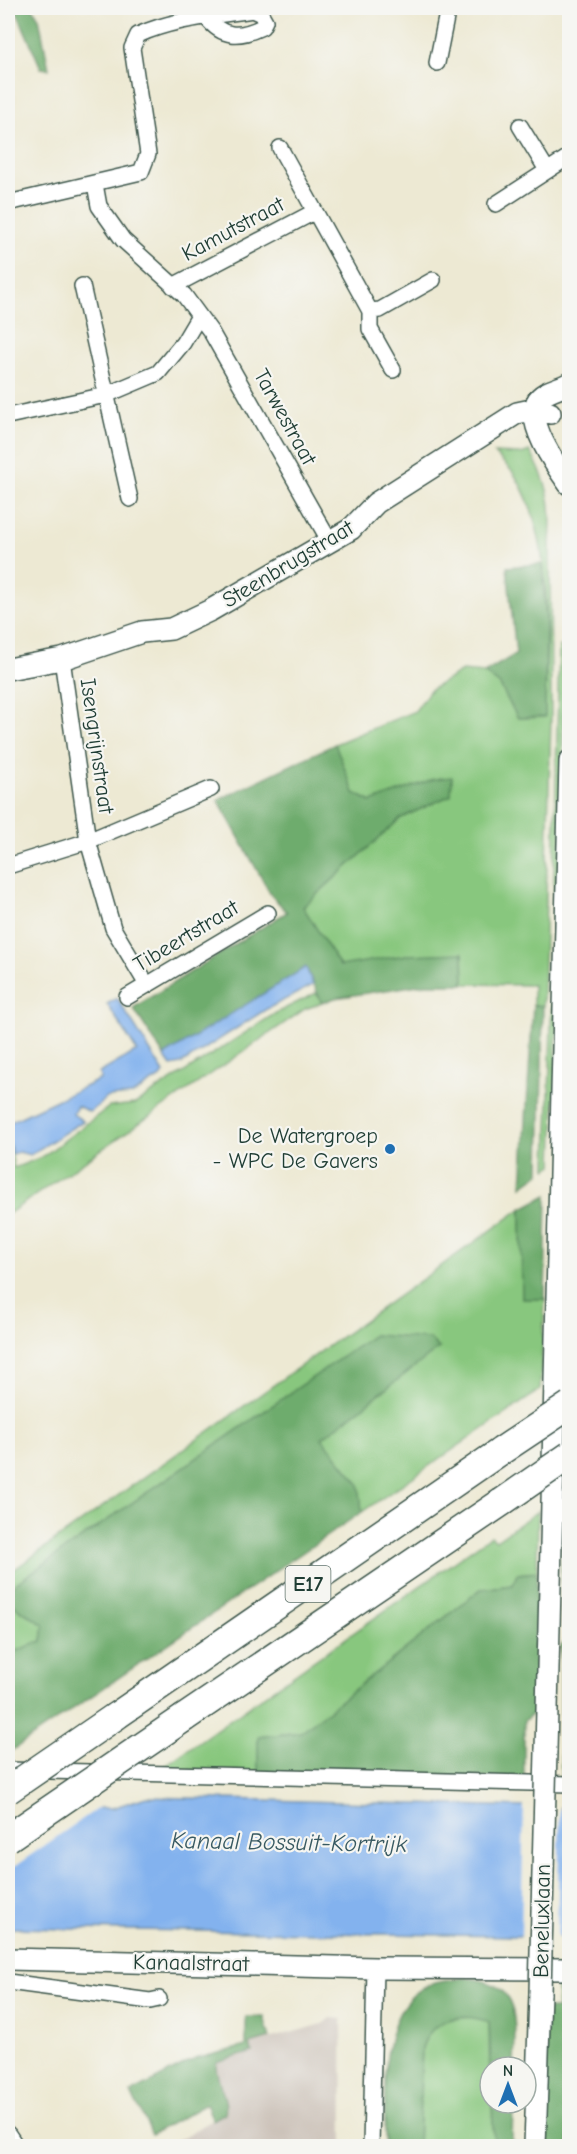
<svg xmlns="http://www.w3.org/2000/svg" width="577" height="2154" viewBox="0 0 577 2154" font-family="'Comic Neue',sans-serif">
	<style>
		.industrial { fill: #ccc2b9 }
		.green { fill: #88c77e; stroke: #548259; stroke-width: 1.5 }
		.forest { fill: #6eac6d; stroke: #467450; stroke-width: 1.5 }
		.water { fill: #83b2ee; stroke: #517891; stroke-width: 1.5 }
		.pier { fill: #ede9d3 }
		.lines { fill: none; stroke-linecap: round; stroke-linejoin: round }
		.street-casing { stroke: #3e574c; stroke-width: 18 }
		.secondary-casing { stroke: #3e574c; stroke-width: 24 }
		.highway-casing { stroke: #3e574c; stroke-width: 30 }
		.street { stroke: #fff; stroke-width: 15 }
		.secondary { stroke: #fff; stroke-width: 21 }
		.highway { stroke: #fff; stroke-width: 27 }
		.secondary-bridge-casing { stroke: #3e574c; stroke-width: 24; stroke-linecap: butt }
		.highway-bridge-casing { stroke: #3e574c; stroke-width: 30; stroke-linecap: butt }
		.secondary-bridge { stroke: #fff; stroke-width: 21 }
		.highway-bridge { stroke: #fff; stroke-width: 27 }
		.poi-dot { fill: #1f6fb2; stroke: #f6f6f2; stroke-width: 2 }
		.labels { text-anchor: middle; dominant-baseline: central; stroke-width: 4.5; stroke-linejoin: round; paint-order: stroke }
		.shield { fill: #f6f6f2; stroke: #60746d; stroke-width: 1.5 }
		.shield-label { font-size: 21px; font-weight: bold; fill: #1f3d34 }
		.street-label { font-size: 22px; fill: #1f3d34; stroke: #f6f6f2 }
		.poi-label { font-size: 22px; fill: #1f3d34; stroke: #f6f6f2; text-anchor: end }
		.water-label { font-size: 24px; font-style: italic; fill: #385a62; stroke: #f6f6f2 }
	</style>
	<rect width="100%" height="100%" fill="#f6f6f2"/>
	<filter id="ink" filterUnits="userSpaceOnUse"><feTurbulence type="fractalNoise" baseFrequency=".0167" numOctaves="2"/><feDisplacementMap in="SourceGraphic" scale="12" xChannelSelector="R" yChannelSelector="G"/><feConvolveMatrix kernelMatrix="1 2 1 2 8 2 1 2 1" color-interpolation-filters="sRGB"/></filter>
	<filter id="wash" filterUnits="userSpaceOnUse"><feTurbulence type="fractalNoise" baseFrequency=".008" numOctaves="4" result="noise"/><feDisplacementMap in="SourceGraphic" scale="24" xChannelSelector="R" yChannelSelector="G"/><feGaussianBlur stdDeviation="1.35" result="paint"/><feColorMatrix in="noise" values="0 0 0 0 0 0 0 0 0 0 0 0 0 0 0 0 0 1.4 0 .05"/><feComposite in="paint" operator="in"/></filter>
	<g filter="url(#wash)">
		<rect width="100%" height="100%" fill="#ede9d3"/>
		<path class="industrial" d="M 330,2018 L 342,2019 L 343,2146 L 167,2146 L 225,2113 L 227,2107 L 215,2076 L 216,2063 L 252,2052 L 250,2044 L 323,2024 Z"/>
		<path class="green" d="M 530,451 C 549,484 553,504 550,543 L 551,717 L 543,1006 L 533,1005 L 533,985 L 464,984 L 463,954 L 406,955 L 340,967 L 303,907 L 401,818 L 451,795 L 434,779 L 372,802 L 354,793 L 335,744 L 415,711 L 430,690 L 462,671 L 484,673 L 499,684 L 518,718 L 545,717 C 546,642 556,543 516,477 C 511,468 501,461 494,453 L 521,454 Z
			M 559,646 L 565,648 L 558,962 L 552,962 Z
			M 552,989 L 558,990 L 553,1165 L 547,1169 Z
			M 316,993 L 322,1003 L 305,1009 L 8,1214 L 8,1139 L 14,1168 L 42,1157 L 109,1107 L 135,1104 L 276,1013 Z
			M 521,1209 L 522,1299 L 545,1299 L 540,1390 L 362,1512 L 359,1484 L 322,1438 L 439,1348 L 374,1335 L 8,1589 L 8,1574 Z
			M 567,1268 L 569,1268 L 570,1370 L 567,1372 Z
			M 569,1487 L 569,1596 L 563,1590 L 561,1581 L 564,1491 Z
			M 538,1511 L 537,1572 L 517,1574 L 513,1585 L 481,1589 L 301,1732 L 258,1737 L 258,1772 L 160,1769 L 491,1536 L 496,1540 Z
			M 8,1602 L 44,1625 L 42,1641 L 8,1654 Z
			M 561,1718 L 569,1718 L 569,1780 L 561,1779 Z
			M 557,1979 L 569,1980 L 569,2009 L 557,2009 Z
			M 476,2017 L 489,2022 L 490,2103 L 492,2103 L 494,2146 L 418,2146 L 422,2048 C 432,2019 449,2018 476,2017 Z"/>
		<path class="forest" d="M 15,8 L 33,8 L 39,18 L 49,69 L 41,68 Z
			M 542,564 L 546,618 L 545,717 L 518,718 L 499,684 L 484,673 L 516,654 L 507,567 Z
			M 335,744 L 354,793 L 371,802 L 434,779 L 452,777 L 451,795 L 401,818 L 303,907 L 340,966 L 406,955 L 463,953 L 464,984 L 425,984 L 335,998 L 322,1003 L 306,967 L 164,1056 L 133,1008 L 287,912 L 271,895 L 218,800 Z
			M 533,1005 L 543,1006 L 540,1173 L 522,1186 Z
			M 547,1195 L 545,1299 L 522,1299 L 521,1209 Z
			M 374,1335 L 430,1339 L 439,1348 L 322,1438 L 359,1484 L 362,1512 L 8,1753 L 8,1654 L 42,1641 L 44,1625 L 8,1602 L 8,1589 Z
			M 537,1572 L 534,1707 L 533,1713 L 524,1721 L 524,1779 L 258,1772 L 258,1737 L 301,1732 L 481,1589 L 513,1585 L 517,1574 Z
			M 569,1638 L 569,1718 L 561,1718 L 561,1645 Z
			M 463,1978 C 523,1980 515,2021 514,2067 L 491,2067 L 489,2022 C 461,2012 432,2017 422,2048 L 418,2146 L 385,2146 C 386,2099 375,2010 427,1986 C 437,1981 452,1980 463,1978 Z
			M 546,2009 L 569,2009 L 569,2146 L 546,2146 Z
			M 246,2017 L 264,2017 L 270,2038 L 250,2044 L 252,2052 L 216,2063 C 215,2080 229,2098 225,2113 L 213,2120 L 206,2104 L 152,2134 L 131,2093 L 195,2059 L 246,2046 Z
			M 492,2103 L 513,2103 L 512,2146 L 494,2146 Z"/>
		<path class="water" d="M 306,967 L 313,985 L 265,1010 L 181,1064 L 171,1066 L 164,1056 Z
			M 117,998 L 164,1073 L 162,1076 L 132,1095 L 108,1097 L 90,1112 L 77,1106 L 73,1114 L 83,1121 L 30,1155 L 19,1152 L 12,1154 L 8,1139 L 8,1123 L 101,1079 L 99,1073 L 137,1051 L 107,1004 Z
			M 146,1797 L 569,1808 L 569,1937 L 8,1928 L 8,1807 L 112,1808 Z"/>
		<path class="pier" d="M 8,1804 L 104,1804 L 8,1871 Z
			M 524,1804 L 560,1805 L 557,1940 L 521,1939 Z"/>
	</g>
	<g filter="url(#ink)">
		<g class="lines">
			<g class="street-casing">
				<path id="street" d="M 437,63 L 448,8
					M 520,126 L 547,170
					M 280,148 L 370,311 L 380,310 L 433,280
					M 95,184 L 99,206 L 123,240 L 184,295 L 211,332 L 330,542
					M 8,203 L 141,172 L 148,154 L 132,48 L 138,35 C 173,19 214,16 252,10 L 261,14 L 265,21 L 262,27 C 239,38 222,38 206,17
					M 496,204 L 570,156
					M 82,286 L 130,499
					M 173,286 L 314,212
					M 370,311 L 370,329 L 393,370
					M 8,416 L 106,395 L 158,373 L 183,343 L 199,316
					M 62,659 L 88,841 L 113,928 L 147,985
					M 8,866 L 88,841 L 211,789
					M 127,997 L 268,913
					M 8,1770 L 570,1784
					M 8,1982 L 150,2001 L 159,1999
					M 8,2134 L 16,2146
					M 371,2146 L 375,1968"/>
			</g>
			<g class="secondary-casing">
				<path id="secondary" d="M 569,484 C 557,467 526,424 537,402 C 542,391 560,389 570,383
					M 8,669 L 62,659 L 142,632 L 171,629 L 211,610 L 351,529 L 376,503 L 517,413 L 536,409 L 550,413
					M 546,1751 L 570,761
					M 8,1959 L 375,1968 L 570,1969
					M 535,2146 L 540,1993"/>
			</g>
			<g class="highway-casing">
				<path id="highway" d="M 116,1716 L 501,1451
					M 184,1718 L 502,1502"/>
			</g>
			<use href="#street" class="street"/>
			<use href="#secondary" class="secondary"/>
			<use href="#highway" class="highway"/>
			<g class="secondary-bridge-casing">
				<path id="secondary-bridge" d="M 540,1993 L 546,1751"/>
			</g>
			<g class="highway-bridge-casing">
				<path id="highway-bridge" d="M 501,1451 L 570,1405
					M 502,1502 L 570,1455
					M 8,1790 L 116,1716
					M 8,1838 L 184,1718"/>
			</g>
			<use href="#secondary-bridge" class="secondary-bridge"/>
			<use href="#highway-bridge" class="highway-bridge"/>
		</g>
	</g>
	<circle class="poi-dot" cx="390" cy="1149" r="6"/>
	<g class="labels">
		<rect class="shield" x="285.5" y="1566" width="45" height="36" rx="4.5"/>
		<g class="shield-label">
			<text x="308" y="1584">E17</text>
		</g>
		<g class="street-label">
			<text transform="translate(233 229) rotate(-28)">Kamutstraat</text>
			<text transform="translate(285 417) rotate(61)">Tarwestraat</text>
			<text transform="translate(288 564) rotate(-31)">Steenbrugstraat</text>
			<text transform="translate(97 746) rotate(82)">Isengrijnstraat</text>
			<text transform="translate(186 936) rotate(-31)">Tibeertstraat</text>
			<text transform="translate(542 1921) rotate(-89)">Beneluxlaan</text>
			<text transform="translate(191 1963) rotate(1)">Kanaalstraat</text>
		</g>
		<g class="poi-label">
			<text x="378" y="1136">De Watergroep<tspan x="378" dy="25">- WPC De Gavers</tspan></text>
		</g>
		<g class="water-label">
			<text transform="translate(289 1842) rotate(1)">Kanaal Bossuit-Kortrijk</text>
		</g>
	</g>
	<rect width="577" height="2154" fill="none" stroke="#f6f6f2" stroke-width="30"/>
	<g transform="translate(508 2085)"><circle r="28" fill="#f6f6f2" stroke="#a0aca6" stroke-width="1.5"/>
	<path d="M0-4.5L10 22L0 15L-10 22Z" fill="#1f6fb2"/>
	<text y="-9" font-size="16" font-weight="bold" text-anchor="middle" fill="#1f3d34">N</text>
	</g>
</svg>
